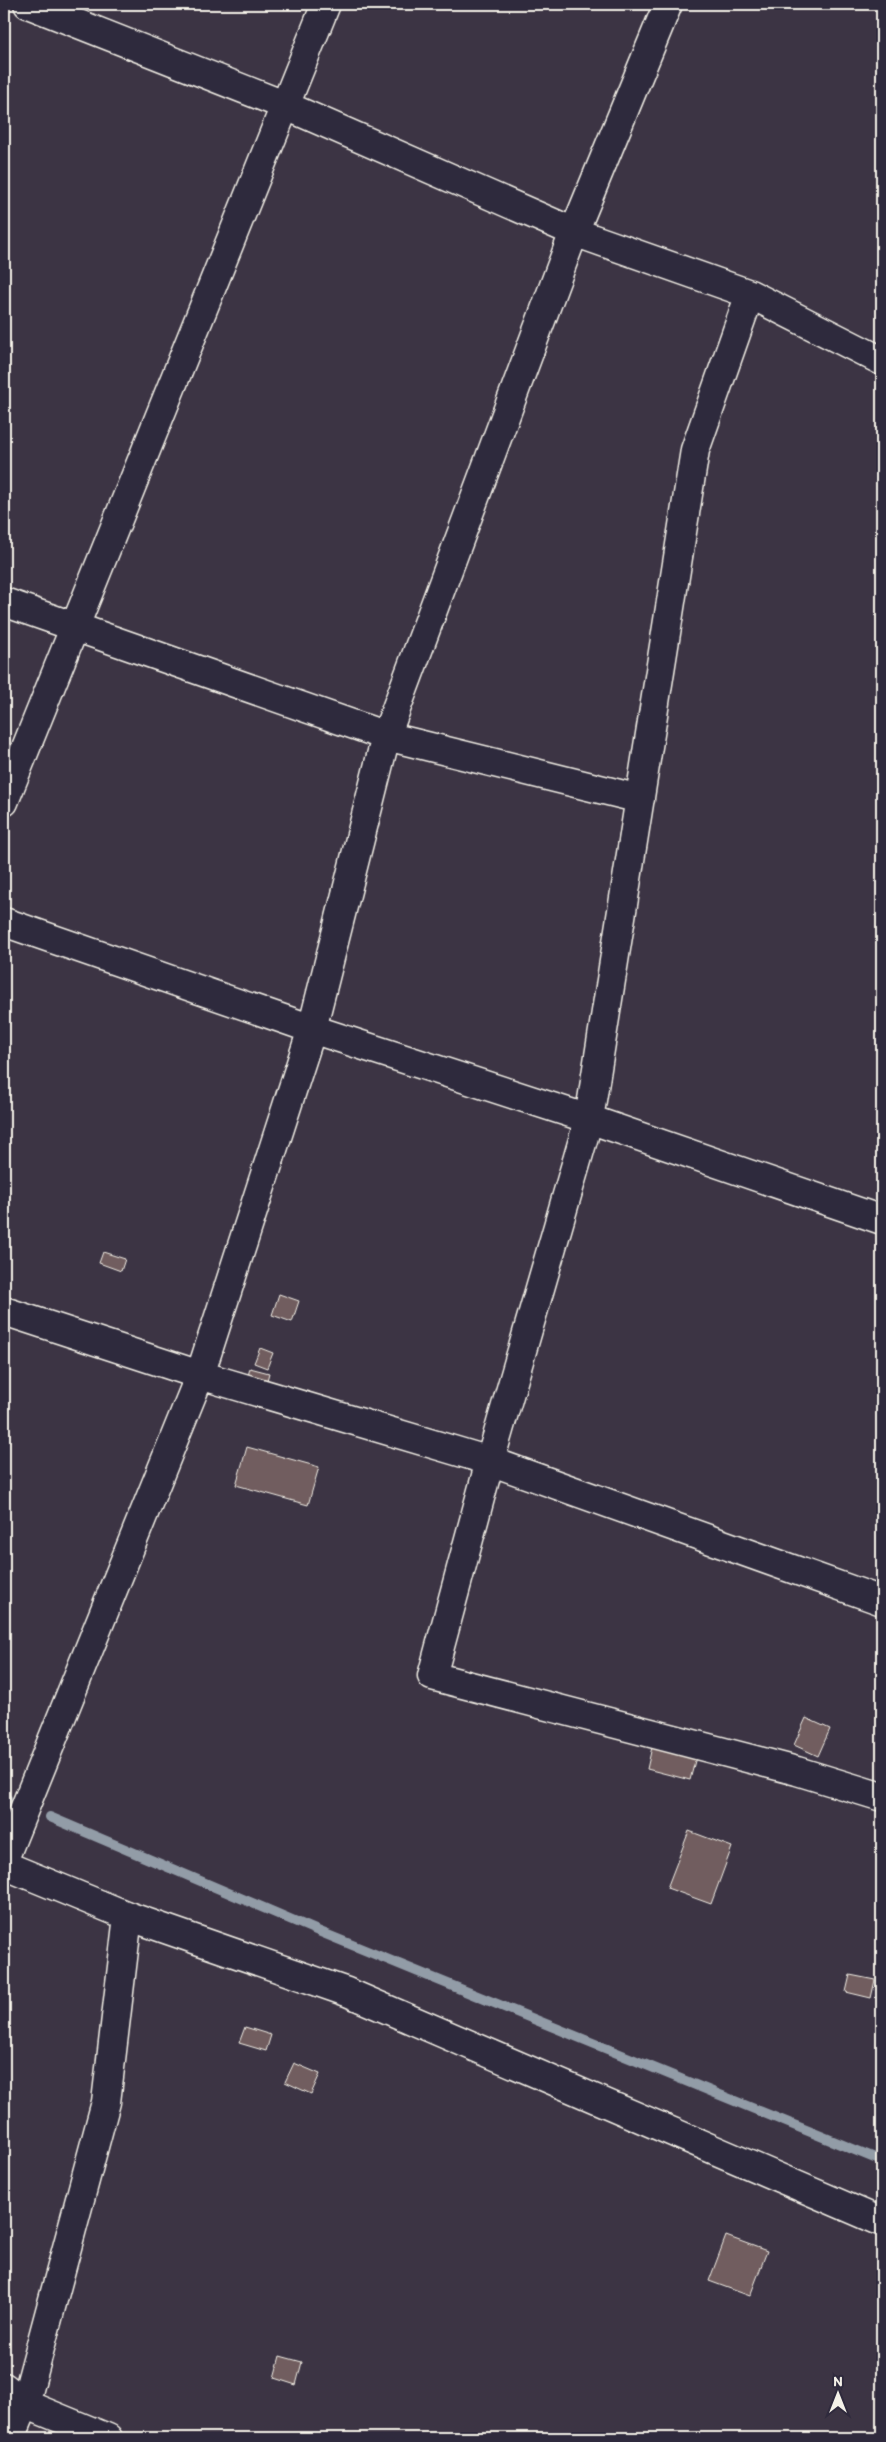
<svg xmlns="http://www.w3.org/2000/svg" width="886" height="2442" viewBox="0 0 886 2442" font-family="Itim,sans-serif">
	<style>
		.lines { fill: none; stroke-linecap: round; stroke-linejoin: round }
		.stream { stroke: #929ca7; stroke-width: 10 }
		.building { fill: #715d5e; stroke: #f4f1e8 }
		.street-casing { stroke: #f4f1e8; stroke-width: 31 }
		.secondary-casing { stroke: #f4f1e8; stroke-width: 31 }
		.street { stroke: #2f2a3d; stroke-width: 28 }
		.secondary { stroke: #2f2a3d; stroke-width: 28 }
	</style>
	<rect width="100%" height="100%" fill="#3c3444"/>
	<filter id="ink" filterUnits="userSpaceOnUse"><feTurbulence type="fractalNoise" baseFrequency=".02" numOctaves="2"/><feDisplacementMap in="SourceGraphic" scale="10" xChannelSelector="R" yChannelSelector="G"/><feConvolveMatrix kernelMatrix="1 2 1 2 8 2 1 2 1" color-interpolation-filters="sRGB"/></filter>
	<g filter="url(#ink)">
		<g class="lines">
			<path class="stream" d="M 4,1797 L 7,1799
				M 50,1817 L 318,1931 L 882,2161"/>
		</g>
		<path class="building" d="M 103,1252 L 125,1259 L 121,1271 L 99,1263 Z
			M 279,1294 L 299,1301 L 292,1322 L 272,1315 Z
			M 260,1348 L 273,1353 L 267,1368 L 254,1363 Z
			M 250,1368 L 269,1373 L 266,1384 L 247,1380 Z
			M 247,1447 L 319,1467 L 308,1505 L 236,1485 Z
			M 806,1718 L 830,1729 L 818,1756 L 794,1745 Z
			M 652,1747 L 696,1757 L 690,1780 L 647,1769 Z
			M 689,1831 L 732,1847 L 711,1904 L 667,1888 Z
			M 850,1975 L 875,1980 L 871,1998 L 846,1992 Z
			M 245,2027 L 271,2035 L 266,2051 L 239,2043 Z
			M 294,2063 L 320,2074 L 311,2094 L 285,2082 Z
			M 726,2236 L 767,2251 L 750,2296 L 709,2281 Z
			M 280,2356 L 302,2362 L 296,2385 L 274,2378 Z"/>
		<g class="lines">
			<g class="street-casing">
				<path id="street" d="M 28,4 L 284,105 L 574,232 L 750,294 L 882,361
					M 750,294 L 695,450 L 589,1119 L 490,1461 L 432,1676 L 797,1771 L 882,1797
					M 4,602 L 386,736 L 640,799
					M 4,802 L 326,4
					M 4,922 L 312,1029 L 589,1119 L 882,1220
					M 4,1311 L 200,1375 L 490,1461 L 882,1601
					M 4,1859 L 200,1375 L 312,1029 L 386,736 L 574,232 L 668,4
					M 4,2387 L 25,2404 L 108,2438
					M 11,2438 L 25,2404 L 106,2102 L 128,1916"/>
			</g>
			<g class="secondary-casing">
				<path id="secondary" d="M 4,1865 L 128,1916 L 347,1992 L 882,2222"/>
			</g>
			<use href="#street" class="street"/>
			<use href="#secondary" class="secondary"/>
		</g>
	</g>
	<rect width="886" height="2442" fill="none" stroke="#2f2a3d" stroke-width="20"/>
	<rect x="10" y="10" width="866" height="2422" fill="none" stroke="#f4f1e8" stroke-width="2" filter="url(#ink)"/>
	<g transform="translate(838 2394)" stroke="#2f2a3d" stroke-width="4" paint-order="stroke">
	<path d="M0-4L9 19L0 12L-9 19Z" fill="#f4f1e8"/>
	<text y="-8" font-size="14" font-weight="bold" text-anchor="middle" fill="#f4f1e8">N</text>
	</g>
</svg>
